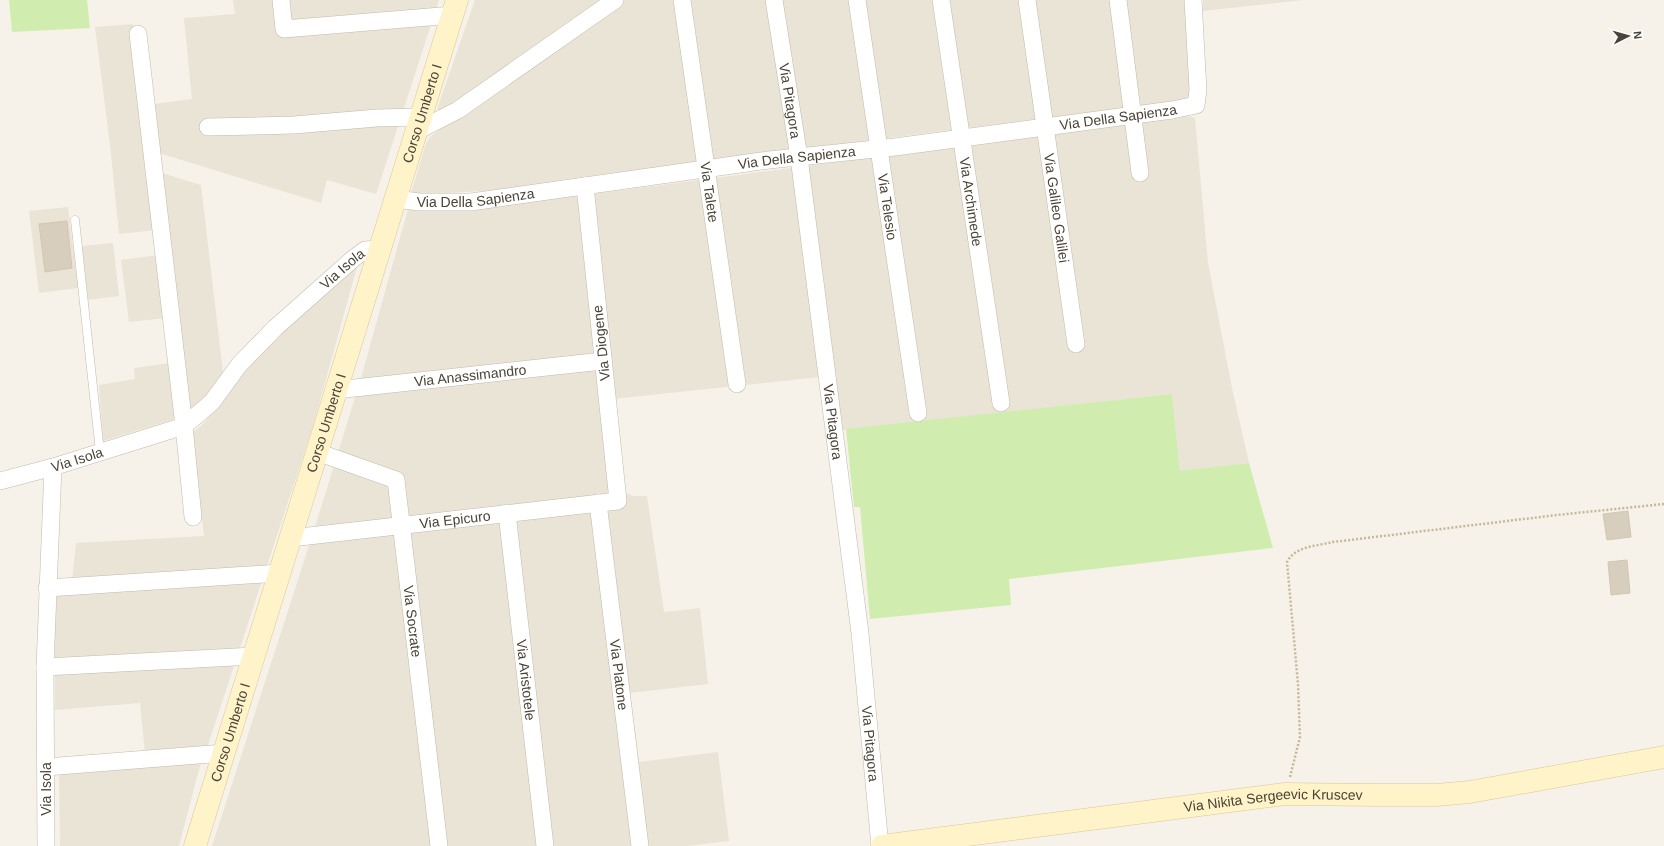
<svg xmlns="http://www.w3.org/2000/svg" width="1664" height="846" viewBox="0 0 1664 846" font-family="Arial,sans-serif">
	<style>
		.residential { fill: #eae4d6 }
		.green { fill: #d0edaf }
		.building { fill: #d8cebd; stroke: #d4c6b0 }
		.lines { fill: none; stroke-linecap: round; stroke-linejoin: round }
		.lane-casing { stroke: #c2baaa; stroke-width: 9 }
		.street-casing { stroke: #c2baaa; stroke-width: 18 }
		.secondary-casing { stroke: #d9c895; stroke-width: 23 }
		.path { stroke: #c5b79a; stroke-width: 2.5; stroke-dasharray: 2 2; stroke-linecap: butt }
		.lane { stroke: #fff; stroke-width: 8 }
		.street { stroke: #fff; stroke-width: 17 }
		.secondary { stroke: #fff3c9; stroke-width: 22 }
		.labels { text-anchor: middle; dominant-baseline: central; stroke-width: 3; stroke-linejoin: round; paint-order: stroke }
		.street-label { font-size: 14px; fill: #4a4336; stroke: #fff }
	</style>
	<rect width="100%" height="100%" fill="#f6f2e9"/>
	<path class="residential" d="M 233,0 L 439,0 L 376,194 L 327,180 L 321,203 L 159,153 L 154,104 L 192,99 L 184,18 L 235,14 Z
		M 475,0 L 599,0 L 442,111 L 437,109 Z
		M 625,0 L 1184,0 L 1195,96 L 1187,100 L 574,178 L 499,190 L 414,195 L 411,193 L 426,143 L 432,135 L 528,69 Z
		M 1203,0 L 1303,0 L 1203,11 Z
		M 133,24 L 156,230 L 119,234 L 110,145 L 95,27 Z
		M 1189,116 L 1195,118 L 1208,263 L 1232,388 L 1249,463 L 1180,472 L 1172,394 L 827,432 L 820,377 L 613,399 L 621,491 L 633,496 L 647,496 L 664,612 L 700,608 L 708,684 L 630,693 L 639,762 L 718,752 L 729,841 L 687,846 L 212,846 L 315,527 L 361,378 L 408,209 L 501,206 Z
		M 162,173 L 201,185 L 224,381 L 189,411 Z
		M 68,207 L 78,288 L 39,293 L 29,211 Z
		M 113,243 L 119,296 L 88,300 L 82,246 Z
		M 158,255 L 166,318 L 129,322 L 121,260 Z
		M 355,263 L 357,267 L 313,426 L 207,748 L 145,754 L 140,703 L 55,710 L 55,629 L 57,593 L 71,590 L 76,543 L 204,536 L 192,433 L 200,427 L 218,406 L 247,366 Z
		M 171,363 L 178,418 L 103,441 L 99,385 L 135,379 L 134,368 Z
		M 201,762 L 179,846 L 60,846 L 59,774 Z"/>
	<path class="green" d="M 9,0 L 87,0 L 90,28 L 12,32 Z
		M 1172,394 L 1180,471 L 1249,463 L 1273,548 L 1009,579 L 1011,605 L 870,619 L 860,507 L 854,507 L 846,429 Z"/>
	<path class="building" d="M 67,221 L 72,268 L 45,272 L 39,224 Z
		M 1628,511 L 1631,537 L 1607,540 L 1603,514 Z
		M 1627,560 L 1630,593 L 1611,595 L 1608,562 Z"/>
	<g class="lines">
		<g class="lane-casing">
			<path id="lane" d="M 75,220 L 100,452"/>
		</g>
		<g class="street-casing">
			<g id="street">
				<path d="M 281,0 L 284,29 L 453,15"/>
				<path id="s1" d="M 682,0 L 737,384"/>
				<path id="s2" d="M 774,0 L 799,157 L 860,633 L 880,846"/>
				<path id="s3" d="M 857,0 L 918,413"/>
				<path id="s4" d="M 941,0 L 1001,403"/>
				<path id="s5" d="M 1027,0 L 1076,344"/>
				<path d="M 1118,0 L 1140,173"/>
				<path d="M 138,34 L 184,426 L 193,517"/>
				<path d="M 208,127 L 294,125 L 377,118 L 422,117"/>
				<path d="M 417,131 L 458,110 L 615,0"/>
				<path id="s6" d="M 396,199 L 419,202 L 471,202 L 769,160 L 895,147 L 1172,110 L 1196,105 L 1198,90 L 1193,0"/>
				<path id="s7" d="M 336,390 L 603,361"/>
				<path id="s8" d="M 317,452 L 396,480 L 439,846"/>
				<path id="s9" d="M 0,481 L 53,467 L 184,426 L 212,402 L 239,365 L 275,328 L 354,258 L 365,250 L 381,249"/>
				<path id="s10" d="M 598,503 L 640,846"/>
				<path id="s11" d="M 507,513 L 545,846"/>
				<path id="s12" d="M 291,538 L 618,501 L 585,186"/>
				<path d="M 47,588 L 280,573"/>
				<path d="M 45,667 L 254,656"/>
				<path d="M 46,767 L 224,753"/>
				<path d="M 46,846 L 45,667 L 53,467"/>
			</g>
		</g>
		<g class="secondary-casing">
			<g id="secondary">
				<path id="s13" d="M 195,846 L 457,0"/>
				<path id="s14" d="M 882,846 L 1285,794 L 1378,795 L 1436,795 L 1470,792 L 1664,757"/>
			</g>
		</g>
		<path class="path" d="M 1290,777 L 1300,737 L 1298,684 L 1287,562 C 1295,546 1317,546 1333,542 L 1557,515 L 1664,504"/>
		<use href="#lane" class="lane"/>
		<use href="#street" class="street"/>
		<use href="#secondary" class="secondary"/>
	</g>
	<g class="labels">
		<g class="street-label">
			<text stroke="none"><textPath href="#s2" startOffset="102">Via Pitagora</textPath></text>
			<text stroke="none"><textPath href="#s13" startOffset="767">Corso Umberto I</textPath></text>
			<text stroke="none"><textPath href="#s6" startOffset="728">Via Della Sapienza</textPath></text>
			<text stroke="none"><textPath href="#s6" startOffset="404">Via Della Sapienza</textPath></text>
			<text stroke="none"><textPath href="#s1" startOffset="194">Via Talete</textPath></text>
			<text stroke="none"><textPath href="#s6" startOffset="80">Via Della Sapienza</textPath></text>
			<text stroke="none"><textPath href="#s4" startOffset="204">Via Archimede</textPath></text>
			<text stroke="none"><textPath href="#s3" startOffset="209">Via Telesio</textPath></text>
			<text stroke="none"><textPath href="#s5" startOffset="210">Via Galileo Galilei</textPath></text>
			<text stroke="none"><textPath href="#s9" startOffset="416">Via Isola</textPath></text>
			<text transform="translate(601 343) rotate(-96)">Via Diogene</text>
			<text stroke="none"><textPath href="#s7" startOffset="135">Via Anassimandro</textPath></text>
			<text stroke="none"><textPath href="#s2" startOffset="426">Via Pitagora</textPath></text>
			<text stroke="none"><textPath href="#s13" startOffset="443">Corso Umberto I</textPath></text>
			<text stroke="none"><textPath href="#s9" startOffset="80">Via Isola</textPath></text>
			<text stroke="none"><textPath href="#s12" startOffset="165">Via Epicuro</textPath></text>
			<text stroke="none"><textPath href="#s8" startOffset="226">Via Socrate</textPath></text>
			<text stroke="none"><textPath href="#s10" startOffset="173">Via Platone</textPath></text>
			<text stroke="none"><textPath href="#s11" startOffset="168">Via Aristotele</textPath></text>
			<text stroke="none"><textPath href="#s13" startOffset="119">Corso Umberto I</textPath></text>
			<text stroke="none"><textPath href="#s2" startOffset="750">Via Pitagora</textPath></text>
			<text transform="translate(46 789) rotate(-90)">Via Isola</text>
			<text stroke="none"><textPath href="#s14" startOffset="394">Via Nikita Sergeevic Kruscev</textPath></text>
		</g>
	</g>
	<g transform="translate(1628 36) rotate(84)" stroke="#ffffff" stroke-width="3" paint-order="stroke">
	<path d="M0-3L7 15L0 10L-7 15Z" fill="#4a4336"/>
	<text y="-6" font-size="11" font-weight="bold" text-anchor="middle" fill="#4a4336">N</text>
	</g>
</svg>
